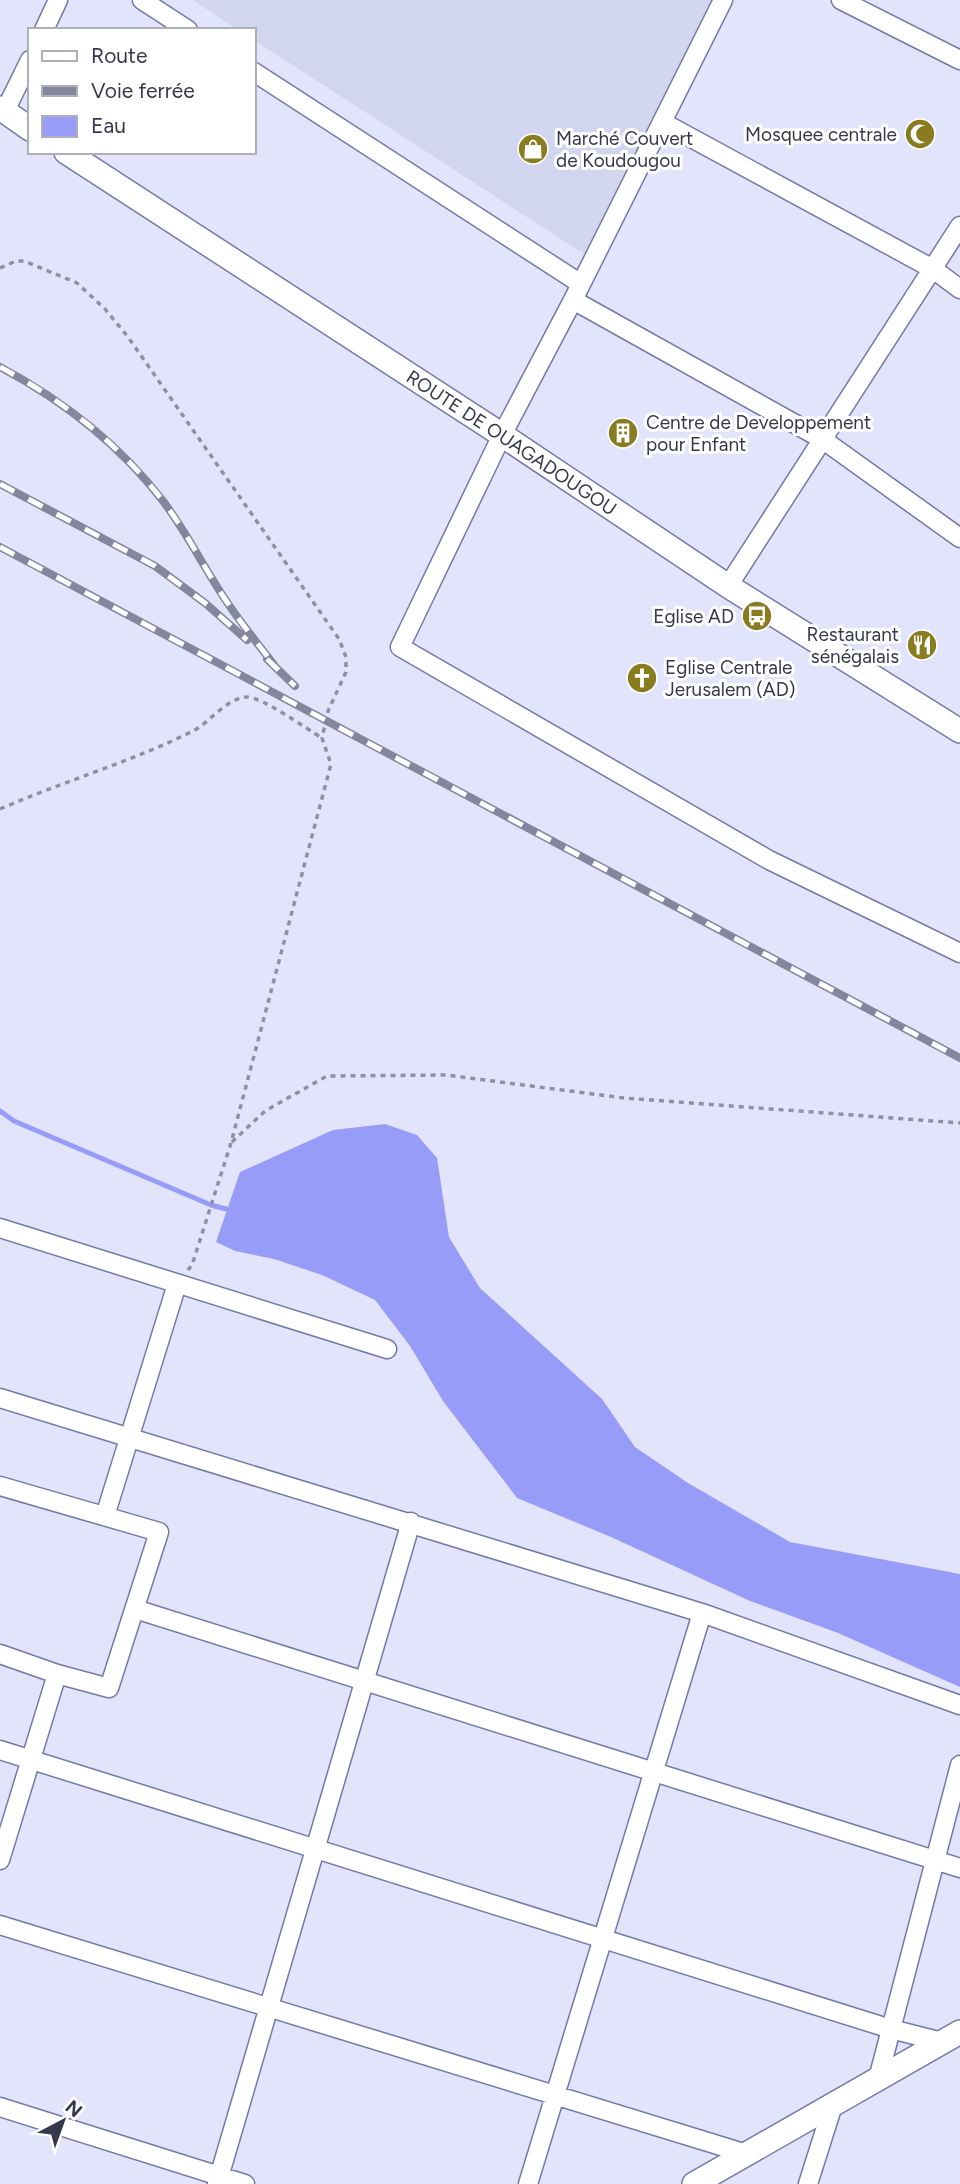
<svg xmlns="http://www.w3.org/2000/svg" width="960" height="2184" viewBox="0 0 960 2184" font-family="Figtree,sans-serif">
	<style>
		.built { fill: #d2d5ee }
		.water { fill: #989cf9 }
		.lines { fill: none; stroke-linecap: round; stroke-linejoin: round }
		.stream { stroke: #989cf9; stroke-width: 5 }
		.minor-casing { stroke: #7478aa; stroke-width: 21 }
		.tertiary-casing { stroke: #7478aa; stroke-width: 26 }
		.path { stroke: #8e90a7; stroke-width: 3.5; stroke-dasharray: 5 5; stroke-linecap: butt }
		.minor { stroke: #fff; stroke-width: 18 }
		.tertiary { stroke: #fff; stroke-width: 23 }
		.rail-casing { stroke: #84869d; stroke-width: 8 }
		.rail { stroke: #fff; stroke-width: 5; stroke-dasharray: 16; stroke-linecap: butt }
		.labels { text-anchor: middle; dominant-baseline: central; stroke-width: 6; stroke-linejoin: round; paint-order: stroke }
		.poi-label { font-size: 19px; fill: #35374d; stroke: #fff; text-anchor: end }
		.street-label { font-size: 19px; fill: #35374d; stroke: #fff }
	</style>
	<rect width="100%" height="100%" fill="#e2e4fb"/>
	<path class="built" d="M 193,0 L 718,0 L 590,258 L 254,40 L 254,30 L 238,30 Z"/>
	<path class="water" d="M 385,1124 L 417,1135 L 437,1158 L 449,1237 L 480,1288 L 602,1399 L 635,1447 L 688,1483 L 790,1542 L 960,1574 L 960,1687 L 838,1633 L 750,1601 L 611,1537 L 517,1498 L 443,1401 L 410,1346 L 375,1300 L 322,1275 L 274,1259 L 235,1251 L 216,1242 L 240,1172 L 333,1130 Z"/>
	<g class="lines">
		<path class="stream" d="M 0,1111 L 14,1121 L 211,1205 L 226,1209"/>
		<g class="minor-casing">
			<path id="minor" d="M 142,0 L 188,30
				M 723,0 L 573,300 L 502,435 L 400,647 L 769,860 L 960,953
				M 841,0 L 960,60
				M 44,30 L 58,0
				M 254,72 L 581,284
				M 5,111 L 30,60
				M 662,122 L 933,269 L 960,289
				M 573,300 L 822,439 L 960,538
				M 728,586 L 960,226
				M 0,1228 L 387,1349
				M 0,1398 L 702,1613 L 960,1705
				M 0,1486 L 159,1532 L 109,1688 L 57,1674 L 0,1654
				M 105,1516 L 177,1284
				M 135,1609 L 960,1868
				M 0,1750 L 891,2029 L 942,2042
				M 0,1860 L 57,1674
				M 0,1925 L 747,2154
				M 878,2079 L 960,1765
				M 0,2107 L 245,2184
				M 217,2184 L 411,1522
				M 528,2184 L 702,1613
				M 808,2184 L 833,2105"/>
		</g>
		<g class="tertiary-casing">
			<g id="tertiary">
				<path d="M 0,108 L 30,129"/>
				<path id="s1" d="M 66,152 L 502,435 L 728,586 L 960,731"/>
				<path d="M 694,2184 L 960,2032"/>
			</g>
		</g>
		<path class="path" d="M 0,268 L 16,261 L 24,261 L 77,283 L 105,309 L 128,337 L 339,639 L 346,657 L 346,672 L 328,711 L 322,738 L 331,764 L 231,1143 L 192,1265 L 188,1270
			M 0,809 C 64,781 131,762 193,731 C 210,722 227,698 247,697 C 262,697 307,729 322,738
			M 232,1142 L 265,1111 L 327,1076 L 446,1075 L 624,1098 L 960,1123"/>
		<use href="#minor" class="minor"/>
		<use href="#tertiary" class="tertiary"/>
		<g class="rail-casing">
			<path id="rail" d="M 0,367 C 64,401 119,444 163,501 C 188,534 206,572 229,605 C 243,626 259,645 274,665
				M 0,484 L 155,566 L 205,603 L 247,640
				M 0,547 L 960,1058
				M 267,659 L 295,686"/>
		</g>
		<use href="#rail" class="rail"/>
	</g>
	<defs>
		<g id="mosque-disc" transform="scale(1.575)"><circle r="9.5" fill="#897b20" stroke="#fff"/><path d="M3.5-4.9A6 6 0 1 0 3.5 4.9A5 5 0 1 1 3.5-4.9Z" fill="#fff"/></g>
		<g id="shop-disc" transform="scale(1.575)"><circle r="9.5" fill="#897b20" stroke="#fff"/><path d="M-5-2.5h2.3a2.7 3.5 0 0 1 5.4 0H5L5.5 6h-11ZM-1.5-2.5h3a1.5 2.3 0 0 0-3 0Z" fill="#fff"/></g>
		<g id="building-disc" transform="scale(1.575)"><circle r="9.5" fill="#897b20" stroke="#fff"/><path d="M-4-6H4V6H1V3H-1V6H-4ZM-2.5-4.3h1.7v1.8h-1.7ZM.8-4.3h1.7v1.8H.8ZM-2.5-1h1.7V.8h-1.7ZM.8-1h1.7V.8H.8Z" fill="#fff"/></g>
		<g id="bus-disc" transform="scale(1.575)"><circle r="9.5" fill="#897b20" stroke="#fff"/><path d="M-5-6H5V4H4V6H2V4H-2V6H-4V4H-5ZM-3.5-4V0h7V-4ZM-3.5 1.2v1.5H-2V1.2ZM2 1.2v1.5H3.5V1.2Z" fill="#fff"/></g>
		<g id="restaurant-disc" transform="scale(1.575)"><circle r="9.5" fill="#897b20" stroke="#fff"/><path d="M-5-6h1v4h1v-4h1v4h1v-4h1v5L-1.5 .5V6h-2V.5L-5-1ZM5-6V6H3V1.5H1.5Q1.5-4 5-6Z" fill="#fff"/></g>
		<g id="church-disc" transform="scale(1.575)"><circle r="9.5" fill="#897b20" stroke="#fff"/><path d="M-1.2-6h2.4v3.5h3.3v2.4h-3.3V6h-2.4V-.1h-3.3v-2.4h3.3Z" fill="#fff"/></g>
	</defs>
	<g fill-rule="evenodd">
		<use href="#mosque-disc" x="920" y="134"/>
		<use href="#shop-disc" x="533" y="149"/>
		<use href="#building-disc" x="623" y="433"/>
		<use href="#bus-disc" x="757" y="616"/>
		<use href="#restaurant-disc" x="922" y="645"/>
		<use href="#church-disc" x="642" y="678"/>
	</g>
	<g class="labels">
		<g class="poi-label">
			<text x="897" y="134">Mosquee centrale</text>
			<text x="556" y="138" text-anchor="start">Marché Couvert<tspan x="556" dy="22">de Koudougou</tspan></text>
			<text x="646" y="422" text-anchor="start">Centre de Developpement<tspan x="646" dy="22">pour Enfant</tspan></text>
			<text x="734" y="616">Eglise AD</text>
			<text x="899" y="634">Restaurant<tspan x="899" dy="22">sénégalais</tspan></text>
			<text x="665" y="667" text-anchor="start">Eglise Centrale<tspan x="665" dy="22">Jerusalem (AD)</tspan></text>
		</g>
		<g class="street-label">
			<text stroke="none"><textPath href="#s1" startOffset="532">ROUTE DE OUAGADOUGOU</textPath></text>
		</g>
	</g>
	<rect x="28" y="28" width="228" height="126" fill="#ffffff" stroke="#aeafb8" stroke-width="2"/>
	<rect x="42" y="51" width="35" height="10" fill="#ffffff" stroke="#aeafb8" stroke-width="2"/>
	<text x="91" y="63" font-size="21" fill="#35374d">Route</text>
	<rect x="42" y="86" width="35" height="10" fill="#84869d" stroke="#aeafb8" stroke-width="2"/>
	<text x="91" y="98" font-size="21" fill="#35374d">Voie ferrée</text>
	<rect x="42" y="116" width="35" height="21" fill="#989cf9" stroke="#aeafb8" stroke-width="2"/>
	<text x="91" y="133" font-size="21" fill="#35374d">Eau</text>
	<g transform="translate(63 2121) rotate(41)" stroke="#ffffff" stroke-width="5" paint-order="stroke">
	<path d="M0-5L12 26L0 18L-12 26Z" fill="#35374d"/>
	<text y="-10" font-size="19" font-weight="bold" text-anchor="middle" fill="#35374d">N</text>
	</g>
</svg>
